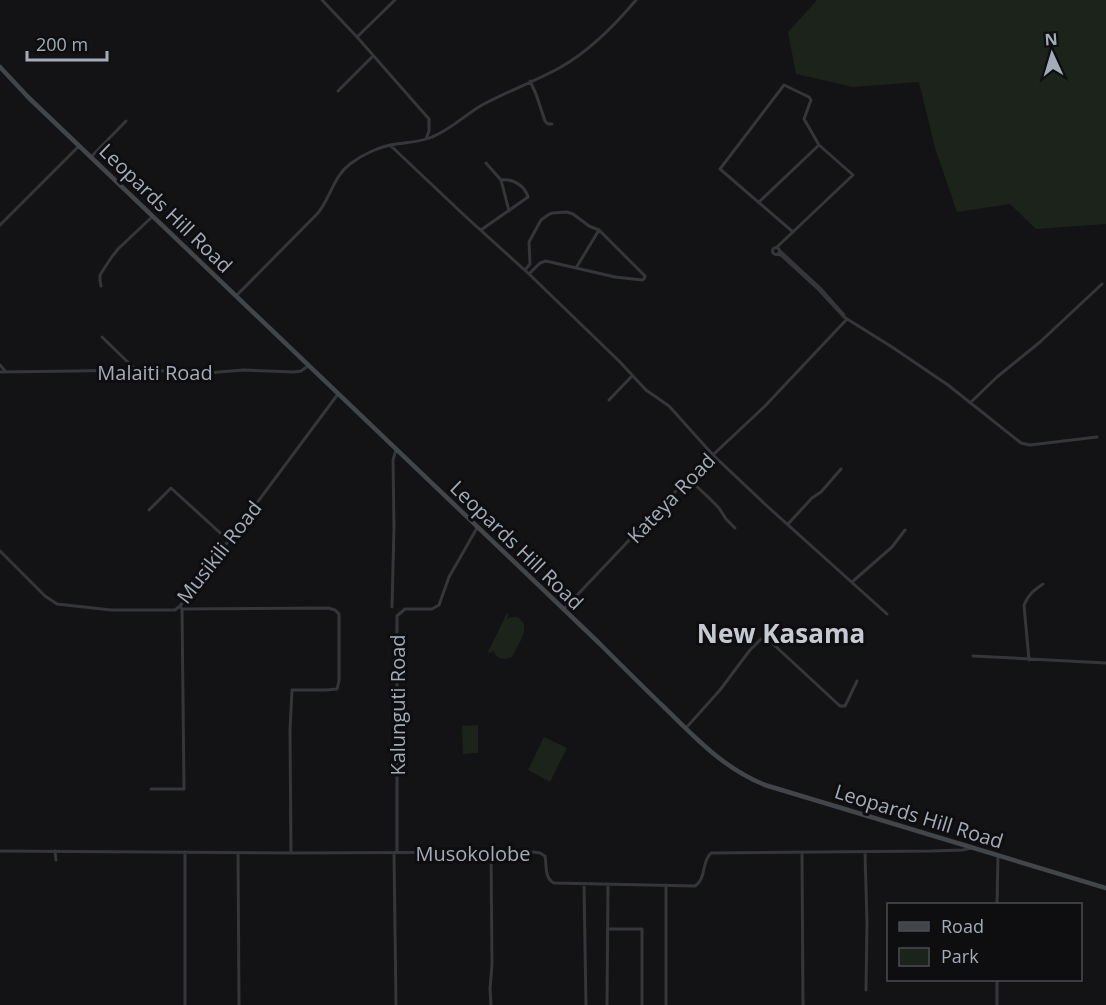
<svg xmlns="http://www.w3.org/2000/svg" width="1106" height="1005" viewBox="0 0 1106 1005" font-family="'Open Sans',sans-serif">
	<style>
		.green { fill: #1b231b }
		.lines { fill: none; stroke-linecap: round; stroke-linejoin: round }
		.street { stroke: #34363a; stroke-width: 3 }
		.secondary { stroke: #42454a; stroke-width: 4.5 }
		.labels { text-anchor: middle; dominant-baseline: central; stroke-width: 6; stroke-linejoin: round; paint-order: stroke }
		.street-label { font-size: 20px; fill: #a3acb7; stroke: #0e0e10 }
		.district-label { font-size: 26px; font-weight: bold; fill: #c5cad2; stroke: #0e0e10 }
	</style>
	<rect width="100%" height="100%" fill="#131315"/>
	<path class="green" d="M 817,0 L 1106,0 L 1106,224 L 1036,229 L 1010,204 L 957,212 L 935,148 L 919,82 L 853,87 L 796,74 L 788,32 Z
		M 507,613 L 509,614 L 507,619 C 512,617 517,615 521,620 C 531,629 516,648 512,657 C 503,661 496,658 493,650 L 490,653 L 488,652 Z
		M 478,725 L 478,753 L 463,754 L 462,726 Z
		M 544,737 L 567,748 L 550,782 L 528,770 Z"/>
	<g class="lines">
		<path class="street" d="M 322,0 L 357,37 L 429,119 L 429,131 L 426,139
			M 357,37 L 395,0
			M 530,81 L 536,94 L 545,121 L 548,124 L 552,124
			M 338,91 L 373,56
			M 390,145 L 465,216 L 529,274 L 619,361 L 646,390 L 669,406 L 713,455 L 767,506 L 887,614
			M 91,157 L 126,121
			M 486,163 L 501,180 L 509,211
			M 759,202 L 819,145
			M 0,225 L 79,146
			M 481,230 L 528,197 C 525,186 513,178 501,180
			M 777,247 L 853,175 L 819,145 L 804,119 L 811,100 L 809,97 L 784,85 L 720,169 L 793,232
			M772.5 251a3.5 3.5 0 1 1 7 0a3.5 3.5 0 1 1-7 0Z
			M 780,251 L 820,288 L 844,315
			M 778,254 L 782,256 L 819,290 L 844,317 L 892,347 L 948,385 L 1021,443 L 1030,445 L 1097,437
			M 576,268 L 599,230
			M 525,270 L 530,264 L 529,242 L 541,220 L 548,215 L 552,213 L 567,212 L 573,214 L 589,226 L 599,230 L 645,276 L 644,279 L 642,280 L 615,277 L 546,261 L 540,263 L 529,274
			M 101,286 L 100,280 L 100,275 L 111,258 L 118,249 L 153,216
			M 236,296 L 318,213 C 331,197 333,177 350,164 C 363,154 381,146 396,144 C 409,142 421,142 432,137 C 450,130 465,115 482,105 C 508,91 536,81 561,67 C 589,51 615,25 636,0
			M 102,337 L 136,370
			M 0,365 L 6,372
			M 0,372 L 146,370 L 206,373 L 244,370 L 294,372 L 301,371 L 308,366
			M 609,400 L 632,376
			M 970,403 L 997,377 L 1040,342 L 1102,284
			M 686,482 L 694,484 L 706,495 L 719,508 L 726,519 L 735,528
			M 149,510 L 171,488 L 229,541
			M 788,524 L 812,498 L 821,492 L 841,469
			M 0,551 L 45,596 L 57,604 L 111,610 L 175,610 L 180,606 L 338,394
			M 852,582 L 892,547 L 905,530
			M 180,606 L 182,609 L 328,608 L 335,610 L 339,614 L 339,681 L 337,689 L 326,690 L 292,690 L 290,730 L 291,853
			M 392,607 L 394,527 L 393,460 L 396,450
			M 564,609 L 669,498 L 700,467 L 765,406 L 847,319
			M 973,656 L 1106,663
			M 1029,660 L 1024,605 C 1028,595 1034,590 1043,584
			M 686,728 L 720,690 L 750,650 L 761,639 L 765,639 L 772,643 L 840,706 L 845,706 L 846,704 L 857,681
			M 151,789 L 184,789 L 182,609
			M 0,851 L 293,853 L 533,852 L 540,853 L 545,856 C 547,866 544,878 554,883 L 695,886 C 707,878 701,862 711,853 L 931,851 L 963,850 L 971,848
			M 55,851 L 56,860
			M 185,852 L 185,1005
			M 491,852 L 492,965 L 490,989 L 491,1005
			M 802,852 L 803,1005
			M 865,852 L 867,923 L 866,990
			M 238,853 L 239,1005
			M 394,853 L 396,1005
			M 397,853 L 397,616 L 405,609 L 432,609 L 439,605 L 449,577 L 477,528
			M 584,884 L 586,1005
			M 997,904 L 998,855
			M 608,929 L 642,929 L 642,1005
			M 997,980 L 997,1005
			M 607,1005 L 608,884
			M 666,1005 L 666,885"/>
		<path class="secondary" d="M 0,67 L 28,97 L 599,643 C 621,665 643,687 666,709 C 696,739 725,769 765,785 L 1106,888"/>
	</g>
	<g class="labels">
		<g class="street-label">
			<text transform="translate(166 208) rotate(44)">Leopards Hill Road</text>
			<text x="155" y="372">Malaiti Road</text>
			<text transform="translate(671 498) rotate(-46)">Kateya Road</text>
			<text transform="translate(517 545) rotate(44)">Leopards Hill Road</text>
			<text transform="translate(219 552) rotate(-52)">Musikili Road</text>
			<text transform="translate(397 705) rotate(-90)">Kalunguti Road</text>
			<text transform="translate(919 816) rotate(17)">Leopards Hill Road</text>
			<text x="473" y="853">Musokolobe</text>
		</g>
		<g class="district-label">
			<text x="781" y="633">New Kasama</text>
		</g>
	</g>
	<rect x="887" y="903" width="195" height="78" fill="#0e0e10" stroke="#4a4d53" stroke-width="1.5"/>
	<rect x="899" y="922" width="30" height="9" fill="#42454a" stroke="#4a4d53" stroke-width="1.5"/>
	<text x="941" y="933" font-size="18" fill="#a3acb7">Road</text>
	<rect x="899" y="948" width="30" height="18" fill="#1b231b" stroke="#4a4d53" stroke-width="1.5"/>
	<text x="941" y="963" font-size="18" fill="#a3acb7">Park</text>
	<g transform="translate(1052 54) rotate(356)" stroke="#0e0e10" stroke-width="4.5" paint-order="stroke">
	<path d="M0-4.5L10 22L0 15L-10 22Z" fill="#a3acb7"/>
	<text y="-9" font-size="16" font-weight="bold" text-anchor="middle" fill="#a3acb7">N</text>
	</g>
	<path d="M27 51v9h80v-9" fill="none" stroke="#a3acb7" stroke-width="3"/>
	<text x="36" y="51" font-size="18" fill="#a3acb7" stroke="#0e0e10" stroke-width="4.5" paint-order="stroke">200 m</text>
</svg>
